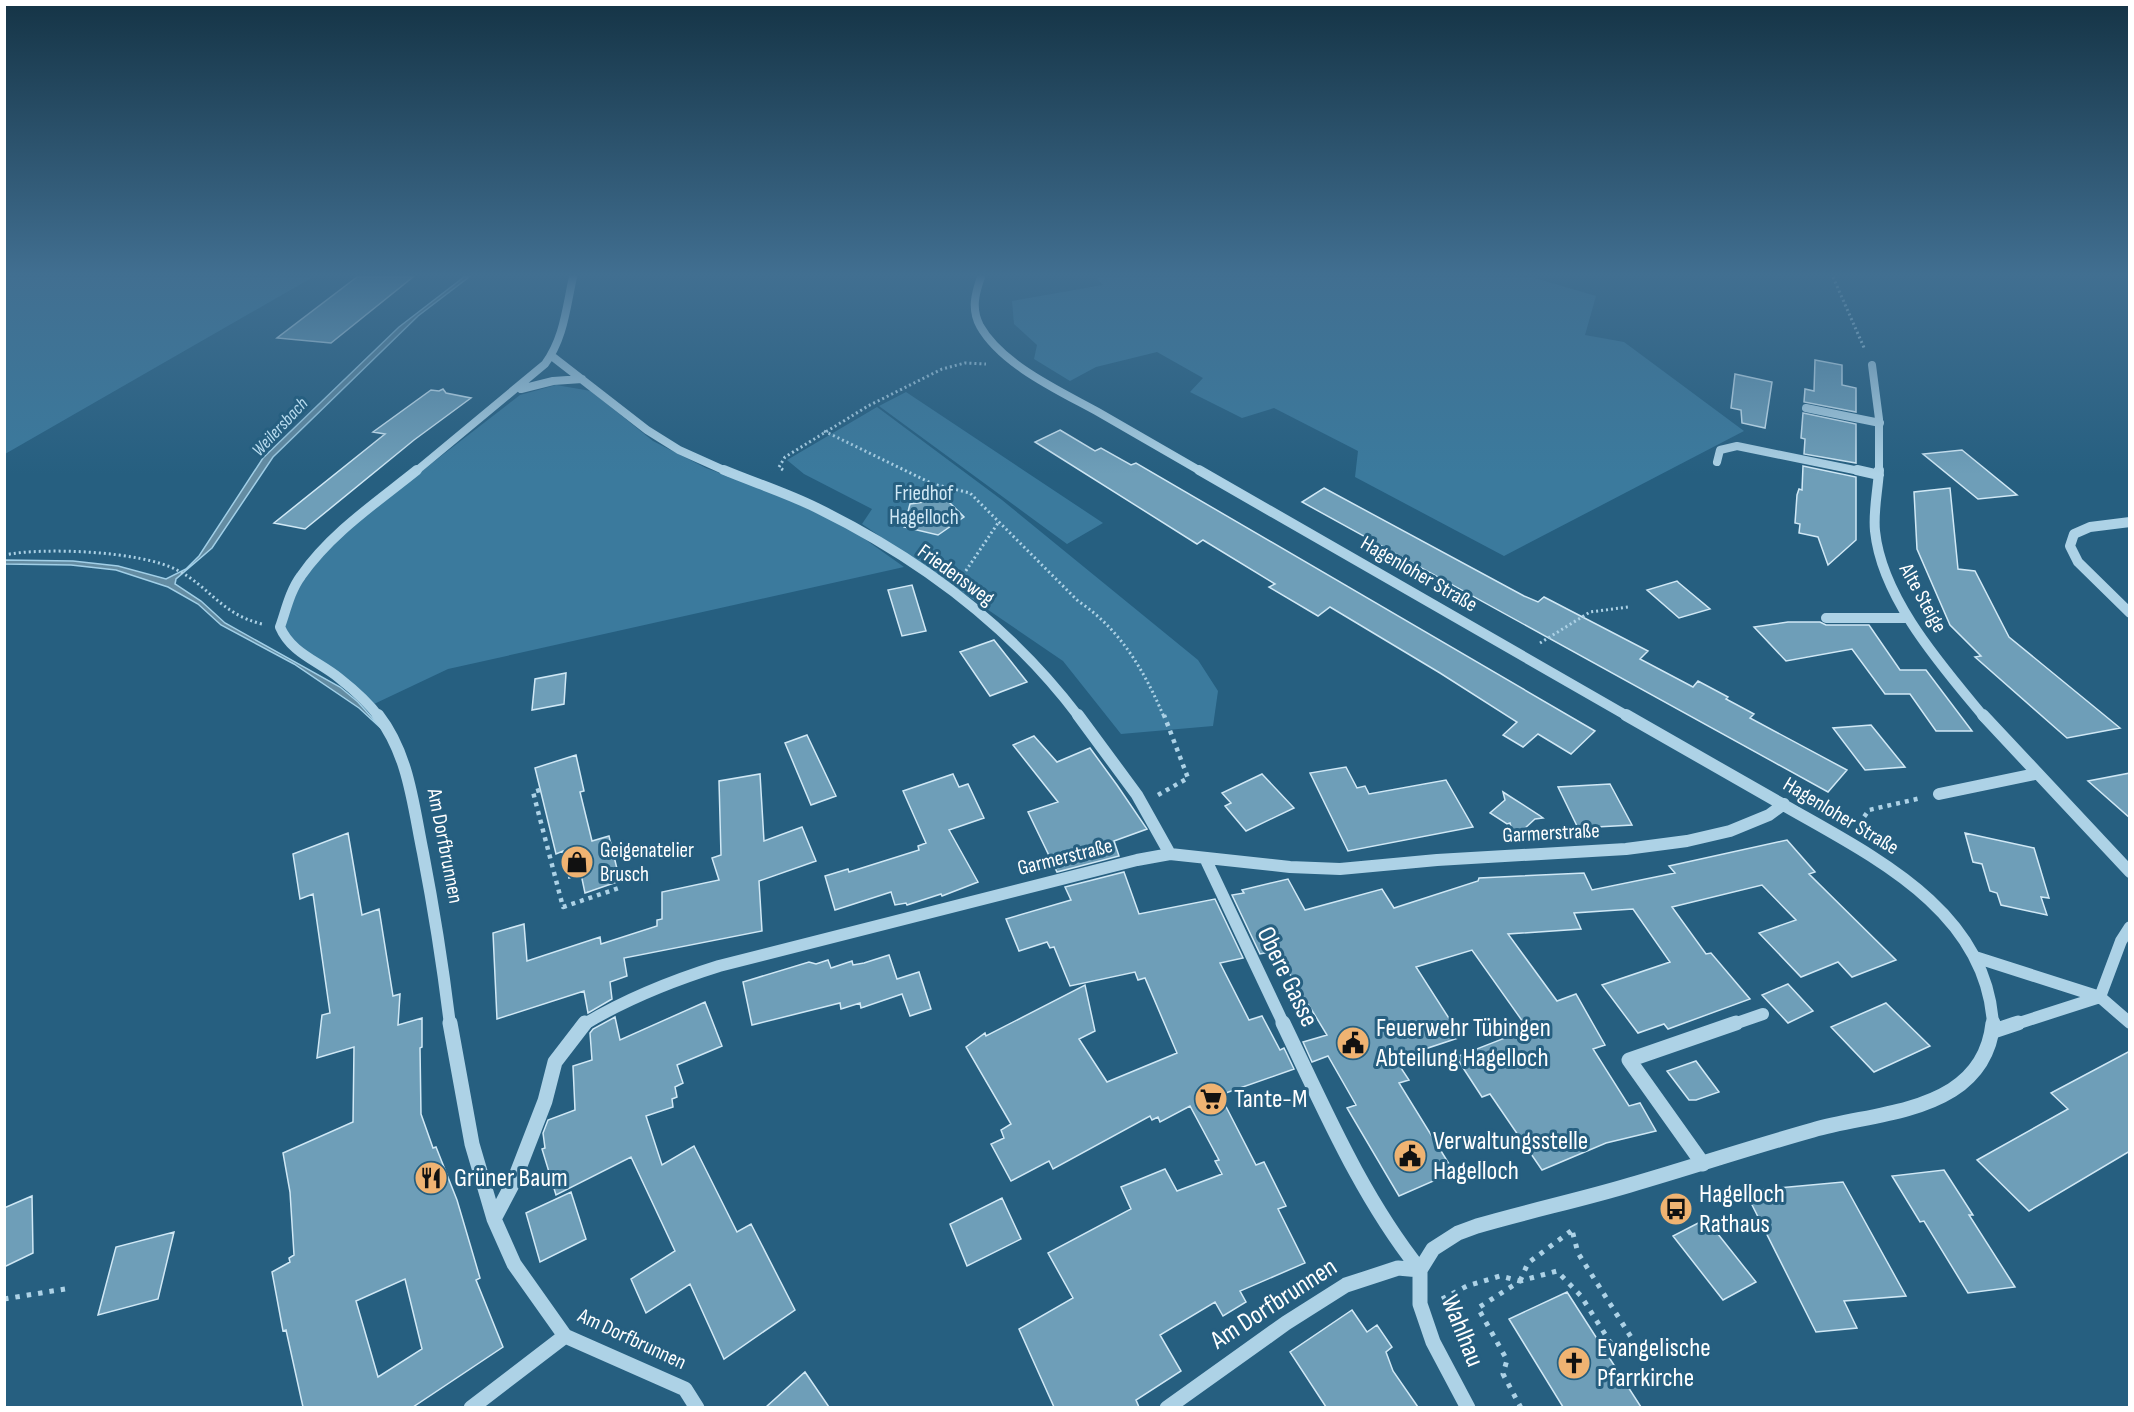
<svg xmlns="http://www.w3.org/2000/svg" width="2134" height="1412" viewBox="0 0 2134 1412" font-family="'Sofia Sans Condensed',sans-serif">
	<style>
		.green { fill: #3b7a9d }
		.water { fill: #648ca2; stroke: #a1cfe7; stroke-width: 1.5 }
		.building { fill: #6e9eb8; stroke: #d0e8f5; stroke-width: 1.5; fill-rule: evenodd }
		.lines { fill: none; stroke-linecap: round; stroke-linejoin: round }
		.path-far2 { stroke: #add2e6; stroke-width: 3; stroke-dasharray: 2 3; stroke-linecap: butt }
		.path-far1 { stroke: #add2e6; stroke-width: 4.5; stroke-dasharray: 4 5; stroke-linecap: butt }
		.path { stroke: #add2e6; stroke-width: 5; stroke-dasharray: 4.5 7; stroke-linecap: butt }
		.minor-far3 { stroke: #add2e6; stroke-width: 8 }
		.minor-far2 { stroke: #add2e6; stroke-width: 10 }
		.minor-far1 { stroke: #add2e6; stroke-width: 12 }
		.minor { stroke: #add2e6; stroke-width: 15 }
		.labels { text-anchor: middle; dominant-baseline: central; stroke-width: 6; stroke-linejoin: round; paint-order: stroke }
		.far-water-label { font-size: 18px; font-style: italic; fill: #b8dbee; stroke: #265f80 }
		.park-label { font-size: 21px; fill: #d0e8f5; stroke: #265f80 }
		.street-label { font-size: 21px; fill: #fff; stroke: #265f80 }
		.poi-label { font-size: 21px; fill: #fff; stroke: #265f80; text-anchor: start }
		.near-street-label { font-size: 26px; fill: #fff; stroke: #265f80 }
		.near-poi-label { font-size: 26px; fill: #fff; stroke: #265f80; text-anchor: start }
	</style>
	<rect width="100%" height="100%" fill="#265f80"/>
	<path class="green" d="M 4,277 L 313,277 L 5,454 Z
		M 1095,277 L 1531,277 L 1596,296 L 1585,335 L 1624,342 L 1744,431 L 1504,556 L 1355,477 L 1358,451 L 1274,408 L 1242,418 L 1190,392 L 1203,378 L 1157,352 L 1096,367 L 1070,381 L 1034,359 L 1037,345 L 1014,324 L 1012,301 L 1103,285 Z
		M 556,385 L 591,391 L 653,441 L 706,468 L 779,495 L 852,530 L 904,567 L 448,669 L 374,704 L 300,648 L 280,627 L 305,577 L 324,552 L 357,521 L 520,395 Z
		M 906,392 L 1103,523 L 1067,544 L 879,406 Z
		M 877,407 L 1002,500 L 1198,660 L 1218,691 L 1213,726 L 1121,734 L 1063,661 L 862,524 L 872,509 L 804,474 L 787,460 Z"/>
	<path class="water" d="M 464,277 L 469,277 L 418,316 L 273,457 L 212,548 L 176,579 L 175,584 L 201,601 L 225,623 L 340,687 L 358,702 L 384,731 L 359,708 L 294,664 L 221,625 L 198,604 L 168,587 L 116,570 L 71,565 L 5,564 L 5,560 L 73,561 L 118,566 L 166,579 L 186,569 L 199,556 L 263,458 L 399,327 Z"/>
	<path class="building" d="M 357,277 L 413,277 L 331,343 L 277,338 Z
		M 1815,360 L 1842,365 L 1842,385 L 1856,388 L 1856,412 L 1804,402 L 1805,389 L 1814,391 Z
		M 1735,374 L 1772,382 L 1765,428 L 1742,423 L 1741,410 L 1731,408 Z
		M 443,389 L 446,393 L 471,398 L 414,440 L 305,529 L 274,523 L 385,434 L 373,432 L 431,390 L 439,391 Z
		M 1803,413 L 1856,424 L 1856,463 L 1804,454 L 1805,439 L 1801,438 Z
		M 1060,430 L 1095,451 L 1101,448 L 1131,465 L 1136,463 L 1595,731 L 1571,754 L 1538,734 L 1523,747 L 1503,735 L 1517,722 L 1440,673 L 1330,607 L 1318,616 L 1269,587 L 1275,584 L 1203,540 L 1197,544 L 1035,442 Z
		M 1962,450 L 2017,495 L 1978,499 L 1923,454 Z
		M 1803,466 L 1856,477 L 1856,540 L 1828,565 L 1818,537 L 1799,533 L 1800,524 L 1795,523 L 1797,495 L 1799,489 L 1802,490 Z
		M 1324,488 L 1524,596 L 1538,602 L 1544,597 L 1648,651 L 1640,659 L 1693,687 L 1698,681 L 1728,697 L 1726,699 L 1754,714 L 1750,718 L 1847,770 L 1828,792 L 1302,502 Z
		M 1950,488 L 1958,569 L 1975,571 L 2009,637 L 2120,728 L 2067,738 L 1975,657 L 1981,656 L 1950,625 L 1917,549 L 1914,492 Z
		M 946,499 L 964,517 L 938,535 L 904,527 L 910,504 Z
		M 1677,581 L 1679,583 L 1710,609 L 1679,618 L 1647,590 Z
		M 912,585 L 926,631 L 902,636 L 888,590 Z
		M 1788,622 L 1820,622 L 1826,625 L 1869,625 L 1900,670 L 1926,670 L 1972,731 L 1936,731 L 1910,694 L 1885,694 L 1852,649 L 1786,661 L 1754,627 Z
		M 994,640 L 1027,682 L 990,696 L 960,652 Z
		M 566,673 L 564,704 L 532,710 L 535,679 Z
		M 1871,725 L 1905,767 L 1865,770 L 1833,728 Z
		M 807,735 L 836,796 L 811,805 L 785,743 Z
		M 1034,736 L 1057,762 L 1090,748 L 1117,785 L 1147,829 L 1114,841 L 1119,856 L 1057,872 L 1028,812 L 1058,802 L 1013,745 Z
		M 576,755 L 584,791 L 580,792 L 592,841 L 609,836 L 620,881 L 585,893 L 581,874 L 569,878 L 563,851 L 556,854 L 535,768 Z
		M 1346,767 L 1357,788 L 1365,786 L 1369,794 L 1446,780 L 1473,827 L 1348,851 L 1310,773 Z
		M 2130,773 L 2130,818 L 2088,781 Z
		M 760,774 L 764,841 L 802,827 L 816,861 L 759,881 L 762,931 L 624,958 L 627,976 L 610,982 L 612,999 L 588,1013 L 584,991 L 497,1019 L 493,933 L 524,924 L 527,961 L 600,937 L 601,944 L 657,926 L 657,920 L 662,919 L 662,892 L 719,880 L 712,858 L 721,855 L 719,781 Z
		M 953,774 L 959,787 L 968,784 L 984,818 L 949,830 L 978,882 L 942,896 L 941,894 L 907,905 L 906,903 L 895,905 L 891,892 L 835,910 L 825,876 L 848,869 L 849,872 L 919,850 L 918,846 L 926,843 L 903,791 Z
		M 1262,774 L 1294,808 L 1246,831 L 1225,806 L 1231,803 L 1222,793 Z
		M 1610,784 L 1632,825 L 1578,828 L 1558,787 Z
		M 1503,792 L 1539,815 L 1543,818 L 1535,819 L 1514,838 L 1510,823 L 1507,824 L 1490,813 L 1505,800 Z
		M 348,833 L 362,915 L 379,909 L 393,996 L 400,994 L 398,1025 L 422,1018 L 422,1047 L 420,1048 L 421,1114 L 433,1148 L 436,1147 L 457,1200 L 480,1278 L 476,1280 L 503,1347 L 413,1407 L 303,1407 L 286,1330 L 283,1331 L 272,1272 L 290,1262 L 289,1258 L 294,1255 L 290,1192 L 283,1153 L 353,1122 L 354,1047 L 317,1058 L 322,1015 L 330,1013 L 313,894 L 300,899 L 293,854 ZM 405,1279 L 422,1349 L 378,1377 L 356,1301 Z
		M 1965,833 L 2034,848 L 2049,898 L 2041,897 L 2047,915 L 2001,905 L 1997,893 L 1990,891 L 1982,864 L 1973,862 Z
		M 1787,840 L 1815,872 L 1809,874 L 1896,960 L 1852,977 L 1838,962 L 1801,977 L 1759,933 L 1796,920 L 1762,885 L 1672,907 L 1706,954 L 1711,953 L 1750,999 L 1668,1029 L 1664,1024 L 1638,1033 L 1602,985 L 1670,962 L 1633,909 L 1574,913 L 1581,929 L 1508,934 L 1557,1001 L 1576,994 L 1605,1045 L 1593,1049 L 1629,1106 L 1640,1103 L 1656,1131 L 1606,1143 L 1542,1170 L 1490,1094 L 1482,1097 L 1456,1057 L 1528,1029 L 1472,950 L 1416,967 L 1461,1037 L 1395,1059 L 1409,1080 L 1399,1083 L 1454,1172 L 1399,1196 L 1347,1108 L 1356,1105 L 1328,1056 L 1312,1062 L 1303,1042 L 1327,1035 L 1280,958 L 1278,959 L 1274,951 L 1260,954 L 1232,895 L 1244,893 L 1242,890 L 1288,879 L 1305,910 L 1382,889 L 1394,908 L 1478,881 L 1479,878 L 1584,873 L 1592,890 L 1675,873 L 1669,866 Z
		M 1124,872 L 1139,914 L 1215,899 L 1243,958 L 1220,963 L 1249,1020 L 1262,1016 L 1280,1050 L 1284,1048 L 1294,1069 L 1220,1095 L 1256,1165 L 1264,1162 L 1286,1206 L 1278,1209 L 1305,1263 L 1240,1291 L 1246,1302 L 1223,1316 L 1215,1302 L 1160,1335 L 1181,1371 L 1136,1400 L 1139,1407 L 1054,1407 L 1019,1329 L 1073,1298 L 1048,1253 L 1131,1209 L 1121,1187 L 1165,1169 L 1177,1191 L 1222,1174 L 1215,1161 L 1219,1160 L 1190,1106 L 1160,1122 L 1158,1117 L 1152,1120 L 1150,1116 L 1053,1169 L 1049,1161 L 1011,1181 L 991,1144 L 1004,1138 L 1001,1130 L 1011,1124 L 966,1047 L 985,1033 L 986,1036 L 1085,985 L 1095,1031 L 1079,1039 L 1107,1082 L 1177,1053 L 1145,978 L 1138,980 L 1135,972 L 1070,986 L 1054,947 L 1050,948 L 1047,942 L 1019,951 L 1006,919 L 1071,900 L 1065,887 Z
		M 889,955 L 897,979 L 919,972 L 931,1009 L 910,1016 L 902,994 L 861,1008 L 860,1003 L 841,1009 L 840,1003 L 752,1025 L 743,982 L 809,962 L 816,964 L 828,960 L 831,968 L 852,961 L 853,965 L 864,963 Z
		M 1788,984 L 1813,1011 L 1788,1023 L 1762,995 Z
		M 705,1002 L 722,1046 L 677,1065 L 683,1083 L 675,1087 L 677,1097 L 672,1099 L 673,1107 L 646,1116 L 662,1165 L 694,1146 L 737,1232 L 751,1224 L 795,1310 L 724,1359 L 690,1284 L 646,1313 L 631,1279 L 675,1251 L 631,1157 L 556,1195 L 542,1149 L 545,1148 L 543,1133 L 548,1120 L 575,1110 L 573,1066 L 592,1060 L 590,1033 L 593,1029 L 615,1017 L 620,1040 Z
		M 1886,1003 L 1930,1046 L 1874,1072 L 1831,1027 Z
		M 2130,1051 L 2130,1151 L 2029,1211 L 1977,1160 L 2068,1109 L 2051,1093 Z
		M 1696,1061 L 1719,1092 L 1696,1100 L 1689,1100 L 1667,1071 Z
		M 1944,1170 L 1973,1215 L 1969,1215 L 2015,1287 L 1968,1293 L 1924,1221 L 1920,1222 L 1892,1176 Z
		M 1843,1182 L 1906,1296 L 1844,1301 L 1857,1328 L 1816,1332 L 1745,1191 Z
		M 571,1192 L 586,1239 L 540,1262 L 526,1213 Z
		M 32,1196 L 33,1253 L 4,1267 L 4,1208 Z
		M 1002,1198 L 1021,1239 L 967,1266 L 950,1224 Z
		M 1706,1219 L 1756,1282 L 1723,1300 L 1673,1236 Z
		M 174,1232 L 158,1299 L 98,1315 L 116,1247 Z
		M 1567,1292 L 1641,1407 L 1563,1407 L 1509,1319 Z
		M 1352,1310 L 1367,1332 L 1377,1325 L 1392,1347 L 1386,1352 L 1393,1371 L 1418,1407 L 1326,1407 L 1290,1352 Z
		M 805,1372 L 829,1407 L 766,1407 Z"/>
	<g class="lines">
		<path class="path-far2" d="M 1833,277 L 1865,350
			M 824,431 L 933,484 L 970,493 L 1078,601 C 1120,629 1144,670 1164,717
			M 783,470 L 779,467 L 785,457 L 868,406 L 942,369 L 965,363 L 986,364
			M 4,555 C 44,547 141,551 177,570 C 210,587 221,614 262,624
			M 963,575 L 998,523
			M 1540,643 L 1590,612 L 1628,607"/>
		<path class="path-far1" d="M 540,790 L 533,792 L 563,907 L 619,888
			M 1158,795 L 1188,778 L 1164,715
			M 1859,824 L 1869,810 L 1921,798"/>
		<path class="path" d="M 1520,1281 L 1528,1263 L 1571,1231
			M 4,1299 L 65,1289
			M 1442,1299 L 1467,1286 L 1500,1276 L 1520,1281
			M 1521,1408 L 1503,1374 L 1507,1360 L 1478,1308 L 1520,1281 L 1557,1271 L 1581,1296 L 1610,1342 L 1623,1353 L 1632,1351 L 1636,1345 L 1578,1253 L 1572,1230"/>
		<path class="minor-far3" d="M 981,277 C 975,294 971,309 980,326 C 1002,365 1060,391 1098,412 C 1133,432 1167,452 1202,472
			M 553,357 L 647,430 L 679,450 L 728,472
			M 1872,365 L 1879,419 L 1879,472
			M 521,389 L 553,381 L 582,379
			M 1806,408 L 1880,423
			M 1717,462 L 1720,450 L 1737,446 L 1864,472
			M 415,472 L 545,364 C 564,338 566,308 573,277"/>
		<path class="minor-far2" d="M 724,470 C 755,483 787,493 817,508 C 919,558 1011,627 1079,717
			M 1199,470 L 1629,717
			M 1857,470 L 1879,475
			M 1879,470 C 1878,490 1873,511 1875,531 C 1882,599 1942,666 1984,717
			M 2130,522 L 2090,527 L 2074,534 L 2070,546 L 2078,562 L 2130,613
			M 1826,618 L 1908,618
			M 379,717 C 368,702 353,689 339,678 C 318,661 291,653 280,627 C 286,610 290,591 301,576 C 331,533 376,503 417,470"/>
		<path class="minor-far1" d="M 378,715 C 409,755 413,805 423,853 C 434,910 443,967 450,1025
			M 1078,715 L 1137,795 L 1170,854
			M 1626,715 C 1678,745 1729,774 1780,803 C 1868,854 1987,908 1993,1025
			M 1983,715 L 2130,872
			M 1939,794 L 2035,774
			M 1205,858 L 1284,1025
			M 1975,957 L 2100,997 L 2121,941 L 2130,927
			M 583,1025 C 626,999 671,981 719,966 L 1137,860 L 1170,854 L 1290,867 L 1340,869 L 1437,860 L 1626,849 L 1687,841 L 1730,831 L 1769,815 L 1784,804
			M 1731,1025 L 1763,1014
			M 2013,1025 L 2100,997 L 2130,1023"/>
		<path class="minor" d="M 450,1023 L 472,1144 L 494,1219 L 514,1264 L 565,1336 L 685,1389 L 697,1408
			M 1283,1023 C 1324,1108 1361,1196 1420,1270
			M 1994,1031 L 2018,1023
			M 1703,1164 L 1629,1060 L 1736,1023
			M 494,1219 L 514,1181 L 545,1101 L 555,1062 L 585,1023
			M 1420,1270 L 1433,1249 L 1458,1233 L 1477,1226 C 1528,1211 1580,1200 1630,1185 C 1692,1167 1752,1147 1813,1130 C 1858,1117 1912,1115 1952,1090 C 1977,1074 1990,1052 1993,1023
			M 1420,1270 L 1420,1304 L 1433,1342 L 1468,1408
			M 471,1408 L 565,1336
			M 1167,1408 L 1286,1323 L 1346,1285 L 1398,1268 L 1420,1270"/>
	</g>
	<linearGradient id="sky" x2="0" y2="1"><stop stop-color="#153446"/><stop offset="0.58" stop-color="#416f91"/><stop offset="1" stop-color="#416f91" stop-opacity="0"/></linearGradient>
	<rect width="2134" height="474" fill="url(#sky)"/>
	<defs>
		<g id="shop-disc" transform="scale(1.725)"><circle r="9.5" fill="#efb372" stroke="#265f80"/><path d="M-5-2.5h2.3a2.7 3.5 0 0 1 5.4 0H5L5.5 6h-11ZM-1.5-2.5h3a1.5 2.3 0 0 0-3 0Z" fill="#111"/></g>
		<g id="civic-disc" transform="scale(1.725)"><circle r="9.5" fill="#efb372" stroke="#265f80"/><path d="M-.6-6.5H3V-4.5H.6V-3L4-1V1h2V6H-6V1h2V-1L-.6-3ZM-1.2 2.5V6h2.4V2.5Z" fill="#111"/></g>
		<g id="supermarket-disc" transform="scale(1.725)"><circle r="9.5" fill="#efb372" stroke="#265f80"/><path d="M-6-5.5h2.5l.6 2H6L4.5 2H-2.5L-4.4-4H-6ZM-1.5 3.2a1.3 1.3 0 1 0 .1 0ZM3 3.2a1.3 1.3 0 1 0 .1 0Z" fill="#111"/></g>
		<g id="restaurant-disc" transform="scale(1.725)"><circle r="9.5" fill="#efb372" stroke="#265f80"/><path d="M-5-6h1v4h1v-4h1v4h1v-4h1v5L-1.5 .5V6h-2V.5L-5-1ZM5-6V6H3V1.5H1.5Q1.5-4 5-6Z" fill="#111"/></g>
		<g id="bus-disc" transform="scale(1.725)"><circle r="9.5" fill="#efb372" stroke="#265f80"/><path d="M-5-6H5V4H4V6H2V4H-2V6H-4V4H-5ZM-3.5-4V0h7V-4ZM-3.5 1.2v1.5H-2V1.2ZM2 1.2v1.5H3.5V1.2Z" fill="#111"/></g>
		<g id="church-disc" transform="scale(1.725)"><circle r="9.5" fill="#efb372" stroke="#265f80"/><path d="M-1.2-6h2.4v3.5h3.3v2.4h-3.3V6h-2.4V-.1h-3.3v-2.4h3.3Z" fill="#111"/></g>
	</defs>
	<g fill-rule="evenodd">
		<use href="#shop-disc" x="577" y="862"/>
		<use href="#civic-disc" x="1353" y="1043"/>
		<use href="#supermarket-disc" x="1211" y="1099"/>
		<use href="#civic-disc" x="1410" y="1156"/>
		<use href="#restaurant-disc" x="431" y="1178"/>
		<use href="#bus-disc" x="1676" y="1209"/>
		<use href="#church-disc" x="1574" y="1363"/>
	</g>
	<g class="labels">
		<g class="far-water-label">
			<text transform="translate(280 427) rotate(-47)">Weilersbach</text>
		</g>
		<g class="park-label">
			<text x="924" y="493">Friedhof<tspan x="924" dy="24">Hagelloch</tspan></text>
		</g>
		<g class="street-label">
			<text transform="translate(1419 574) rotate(30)">Hagenloher Straße</text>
			<text transform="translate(956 575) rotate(36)">Friedensweg</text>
			<text transform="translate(1923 598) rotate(61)">Alte Steige</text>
			<text transform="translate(1841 816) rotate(31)">Hagenloher Straße</text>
			<text transform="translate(1551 833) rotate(-3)">Garmerstraße</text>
			<text transform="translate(445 846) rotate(79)">Am Dorfbrunnen</text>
			<text transform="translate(1065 857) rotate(-14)">Garmerstraße</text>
			<text transform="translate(632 1339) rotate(25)">Am Dorfbrunnen</text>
		</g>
		<g class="poi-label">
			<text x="600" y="850">Geigenatelier<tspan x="600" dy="24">Brusch</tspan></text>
		</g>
		<g class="near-street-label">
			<text transform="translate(1287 977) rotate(64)">Obere Gasse</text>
			<text transform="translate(1274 1304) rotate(-33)">Am Dorfbrunnen</text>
			<text transform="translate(1462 1331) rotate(68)">Wahlhau</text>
		</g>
		<g class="near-poi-label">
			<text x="1376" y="1028">Feuerwehr Tübingen<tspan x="1376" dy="30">Abteilung Hagelloch</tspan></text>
			<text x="1234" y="1099">Tante-M</text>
			<text x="1433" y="1141">Verwaltungsstelle<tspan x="1433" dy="30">Hagelloch</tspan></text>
			<text x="454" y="1178">Grüner Baum</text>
			<text x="1699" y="1194">Hagelloch<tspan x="1699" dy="30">Rathaus</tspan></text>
			<text x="1597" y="1348">Evangelische<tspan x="1597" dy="30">Pfarrkirche</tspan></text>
		</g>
	</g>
	<rect width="2134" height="1412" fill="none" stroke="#ffffff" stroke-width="12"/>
</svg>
